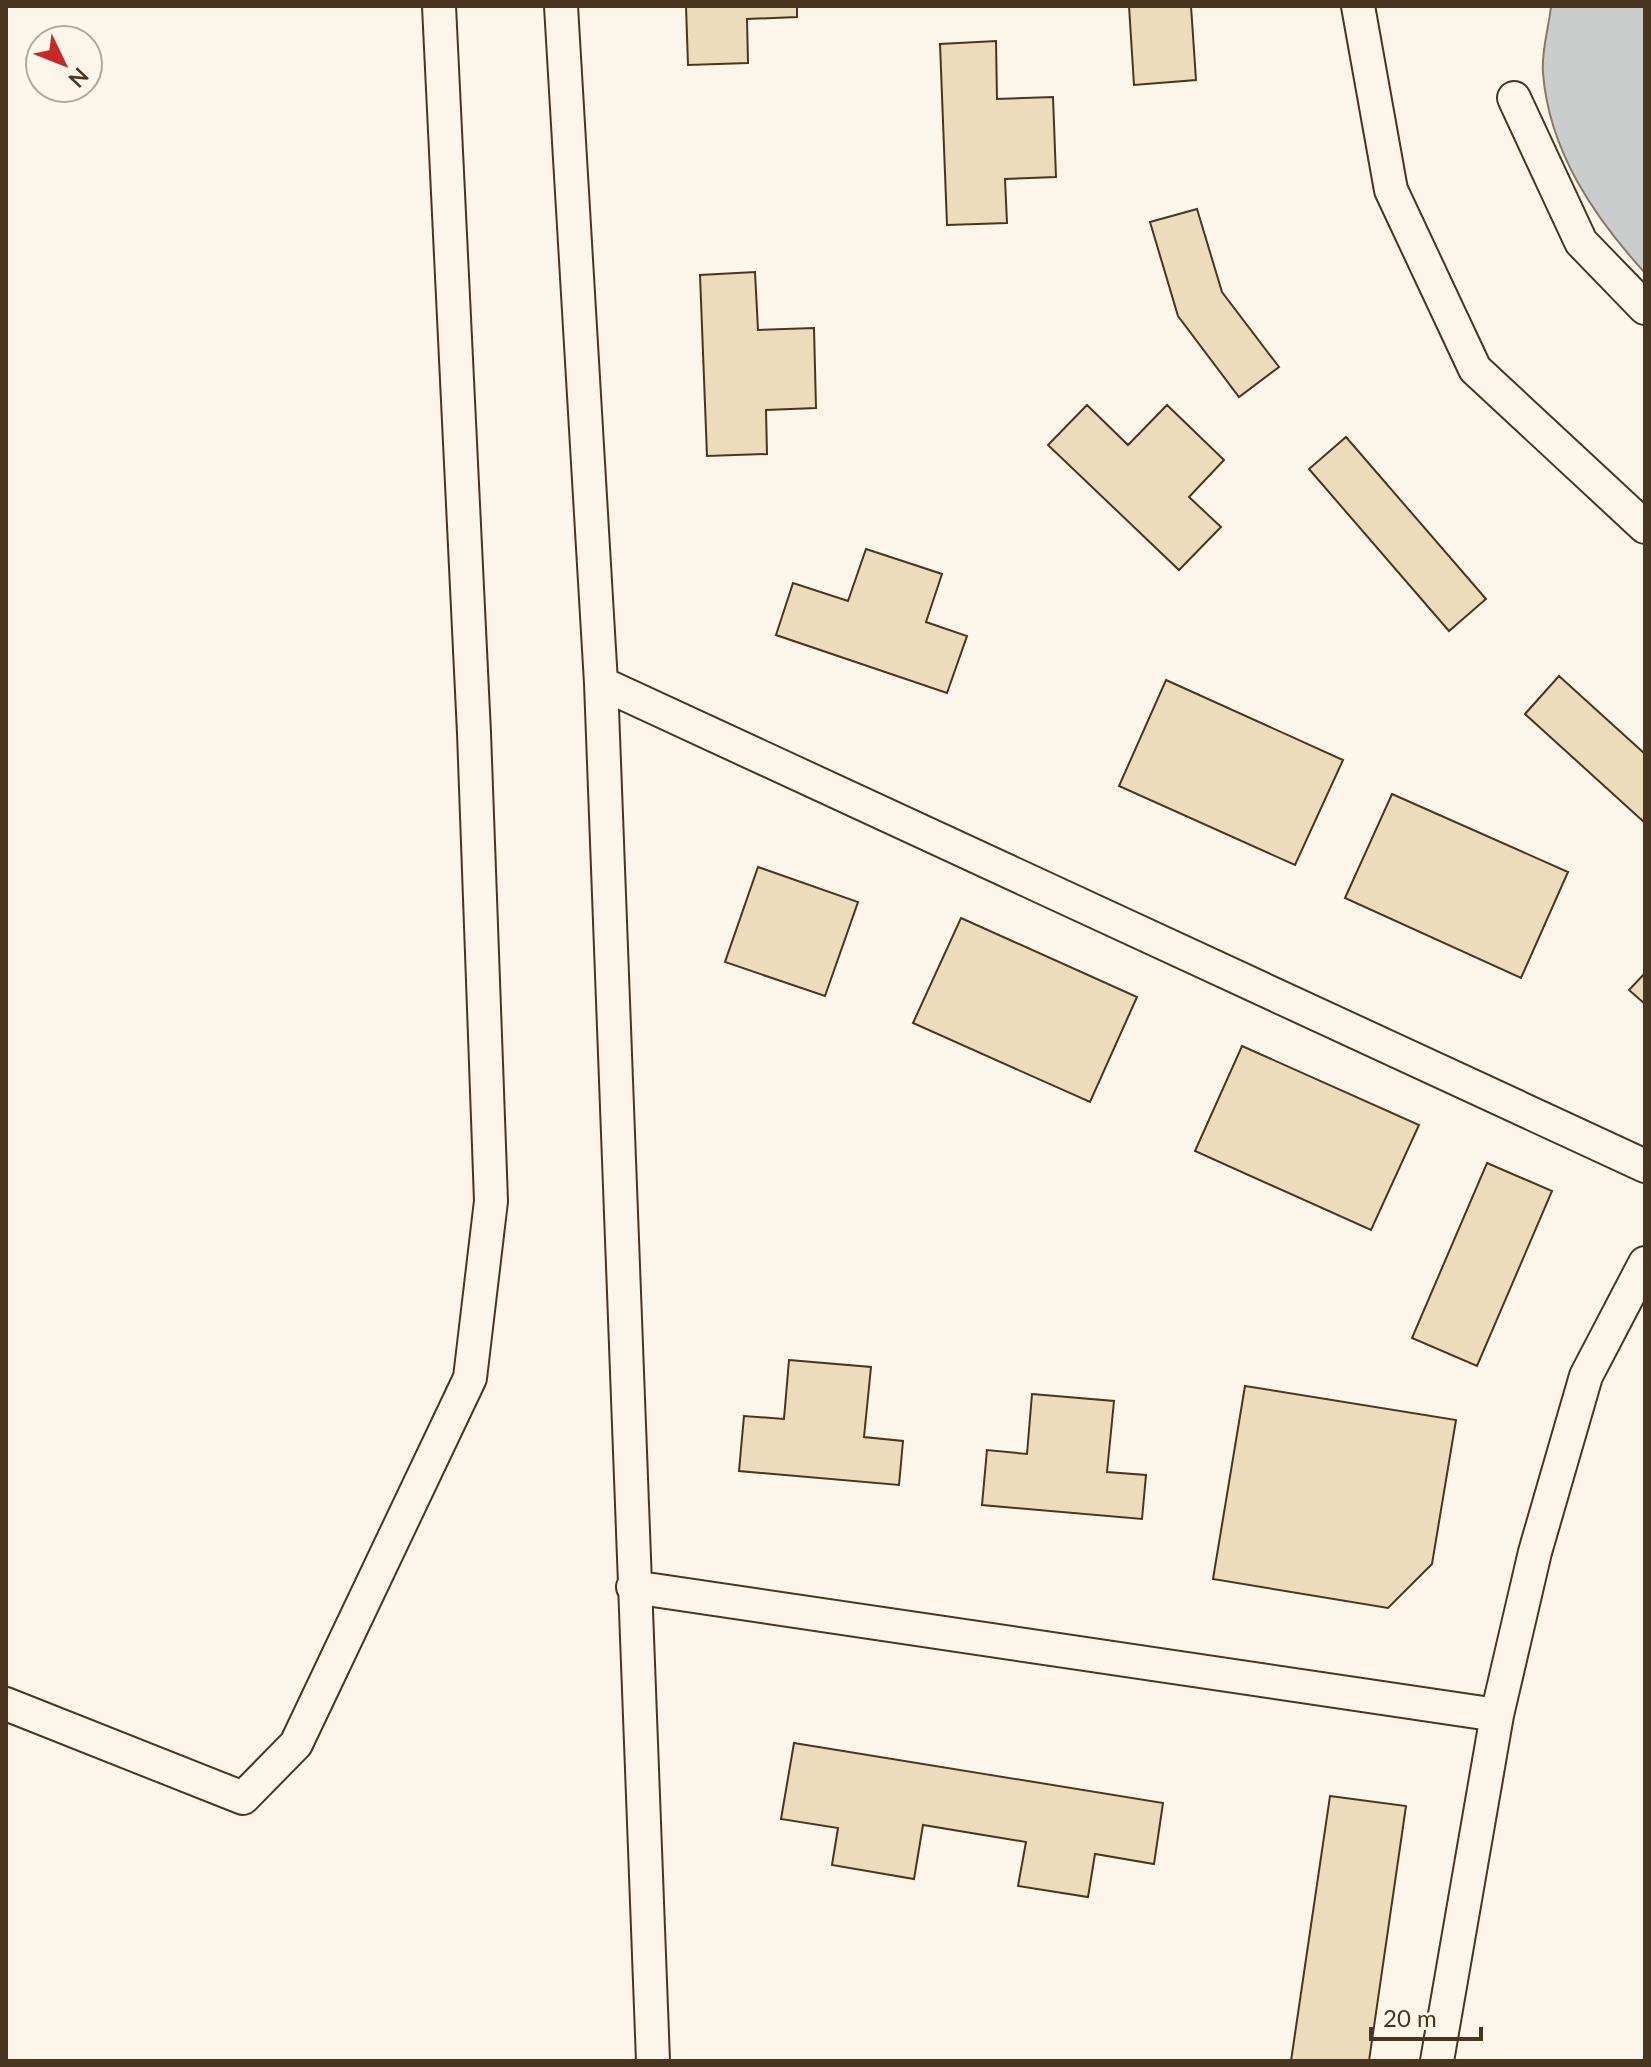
<svg xmlns="http://www.w3.org/2000/svg" width="1651" height="2067" viewBox="0 0 1651 2067" font-family="Lato,sans-serif">
	<style>
		.water { fill: #c9cecd; stroke: #887966; stroke-width: 2 }
		.building { fill: #ecdcbc; stroke: #4a3520; stroke-width: 2 }
		.lines { fill: none; stroke-linecap: round; stroke-linejoin: round }
		.minor-casing { stroke: #4a3520; stroke-width: 36 }
		.minor { stroke: #fbf6e9; stroke-width: 32 }
	</style>
	<rect width="100%" height="100%" fill="#fbf6e9"/>
	<path class="water" d="M 1551,6 L 1645,6 L 1645,273 C 1594,217 1549,151 1543,73 C 1541,52 1549,27 1551,6 Z"/>
	<path class="building" d="M 686,6 L 797,6 L 797,17 L 747,19 L 748,63 L 688,65 Z
		M 1129,6 L 1191,6 L 1196,80 L 1134,85 Z
		M 996,41 L 997,99 L 1053,97 L 1056,177 L 1005,179 L 1007,223 L 947,225 L 940,44 Z
		M 1197,209 L 1222,292 L 1279,367 L 1239,397 L 1178,316 L 1150,222 Z
		M 755,272 L 758,330 L 814,328 L 816,408 L 766,410 L 767,454 L 707,456 L 700,275 Z
		M 1087,405 L 1128,445 L 1167,405 L 1224,460 L 1189,497 L 1221,527 L 1179,570 L 1048,445 Z
		M 1346,437 L 1486,599 L 1449,631 L 1309,469 Z
		M 866,549 L 942,574 L 926,622 L 967,636 L 947,693 L 776,635 L 793,583 L 848,601 Z
		M 1559,676 L 1645,754 L 1645,823 L 1525,714 Z
		M 1166,680 L 1343,760 L 1295,865 L 1119,786 Z
		M 1392,794 L 1568,872 L 1521,978 L 1345,898 Z
		M 758,867 L 858,902 L 825,996 L 725,962 Z
		M 961,918 L 1137,997 L 1090,1102 L 913,1023 Z
		M 1645,973 L 1645,1004 L 1629,990 Z
		M 1242,1046 L 1419,1125 L 1371,1230 L 1195,1151 Z
		M 1487,1163 L 1552,1191 L 1477,1366 L 1412,1338 Z
		M 789,1360 L 871,1367 L 864,1437 L 903,1441 L 899,1485 L 739,1471 L 744,1416 L 784,1419 Z
		M 1245,1386 L 1456,1420 L 1432,1564 L 1388,1608 L 1213,1579 Z
		M 1032,1394 L 1114,1401 L 1107,1472 L 1146,1475 L 1142,1519 L 982,1505 L 987,1450 L 1027,1454 Z
		M 794,1743 L 1163,1803 L 1154,1864 L 1095,1854 L 1088,1897 L 1018,1886 L 1026,1842 L 923,1825 L 914,1879 L 832,1865 L 838,1828 L 781,1819 Z
		M 1330,1796 L 1406,1806 L 1369,2061 L 1291,2061 Z"/>
	<g class="lines">
		<g class="minor-casing">
			<path id="minor" d="M 561,6 L 601,683 L 653,2061
				M 1358,6 L 1391,190 L 1475,369 L 1645,527
				M 1514,98 L 1581,242 L 1645,308
				M 601,683 L 1645,1166
				M 633,1587 L 1497,1715
				M 6,1704 L 243,1798 L 296,1744 L 470,1378 L 491,1201 L 474,733 L 439,6
				M 1437,2061 L 1497,1715 L 1535,1552 L 1586,1376 L 1645,1263"/>
		</g>
		<use href="#minor" class="minor"/>
	</g>
	<rect width="1651" height="2067" fill="none" stroke="#4a3520" stroke-width="16"/>
	<g transform="translate(64 64) rotate(133)"><circle r="38" fill="#fbf6e9" stroke="#b4a999" stroke-width="2"/>
	<path d="M0-6L14 30L0 20L-14 30Z" fill="#c62828"/>
	<text y="-12" font-size="22" font-weight="bold" text-anchor="middle" fill="#4a3520">N</text>
	</g>
	<path d="M1371 2027v12h110v-12" fill="none" stroke="#4a3520" stroke-width="4"/>
	<text x="1383" y="2027" font-size="24" fill="#4a3520" stroke="#fbf6e9" stroke-width="6" paint-order="stroke">20 m</text>
</svg>
